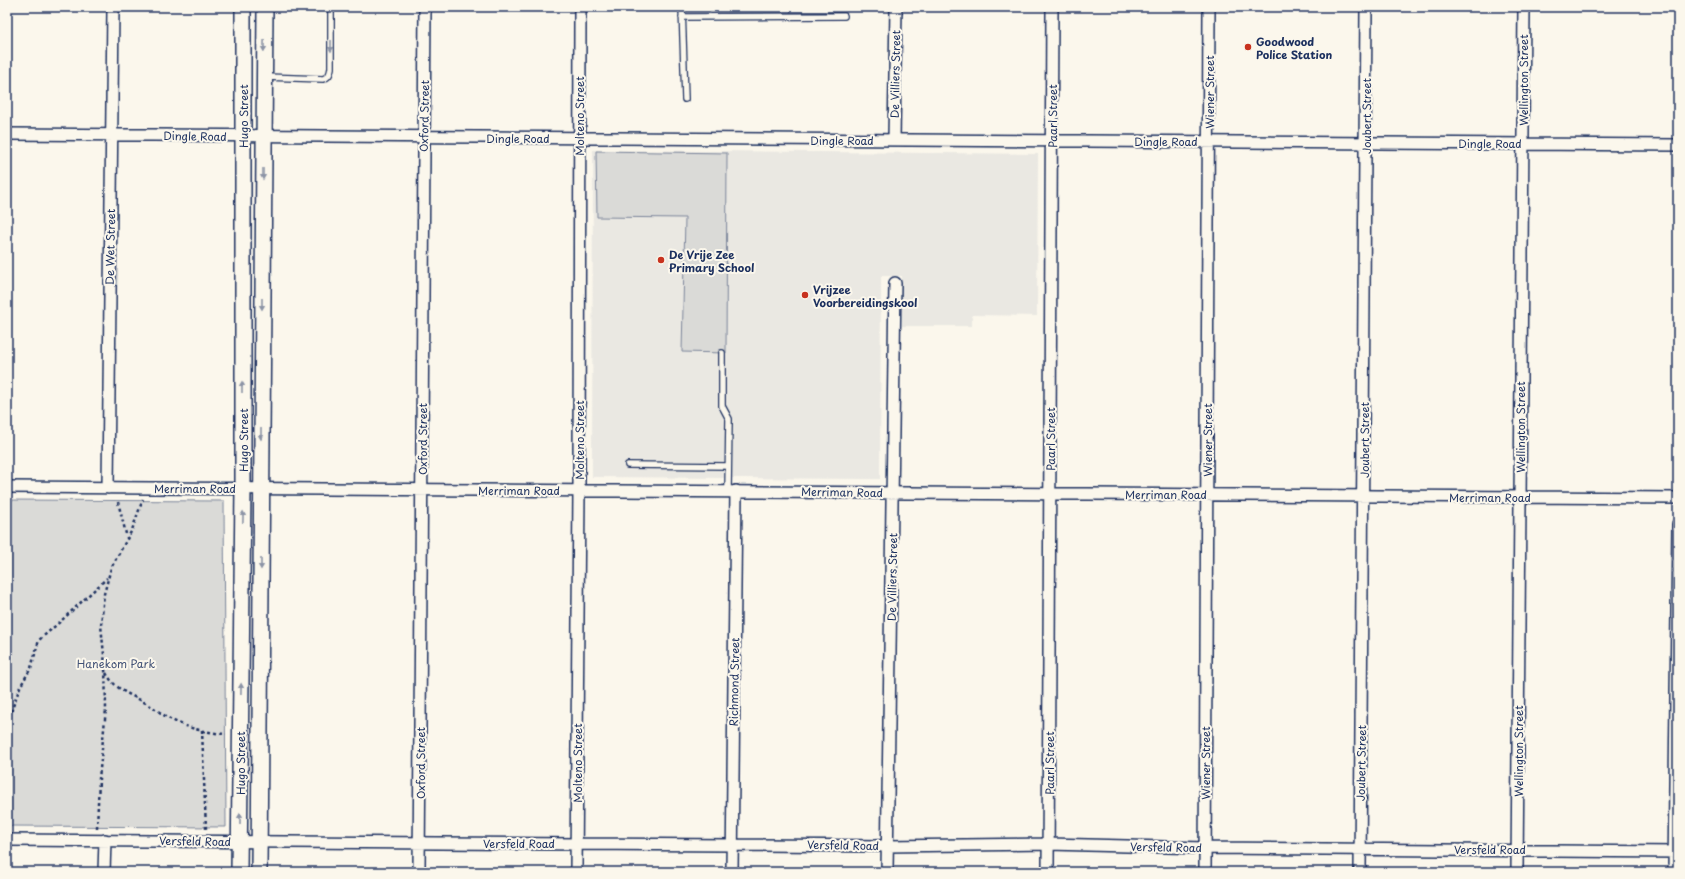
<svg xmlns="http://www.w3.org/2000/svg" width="1685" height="879" viewBox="0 0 1685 879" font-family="'Playpen Sans',sans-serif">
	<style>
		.built { fill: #eae8e2 }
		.green { fill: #dadad7; stroke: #7a849a }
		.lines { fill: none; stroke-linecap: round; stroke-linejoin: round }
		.lane-casing { stroke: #1b2f5e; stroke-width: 8 }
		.street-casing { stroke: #1b2f5e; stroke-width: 14 }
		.secondary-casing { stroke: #1b2f5e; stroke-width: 18 }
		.path { stroke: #1b2f5e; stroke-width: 2.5; stroke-dasharray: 3 3; stroke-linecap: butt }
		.lane { stroke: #fbf7ec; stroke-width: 5.5 }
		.street { stroke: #fbf7ec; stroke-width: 11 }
		.secondary { stroke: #fbf7ec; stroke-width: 15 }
		.oneway { fill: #8b93a5 }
		.poi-dot { fill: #c8321e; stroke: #fbf7ec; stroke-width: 1.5 }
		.labels { text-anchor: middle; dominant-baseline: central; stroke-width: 4; stroke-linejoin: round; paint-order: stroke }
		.poi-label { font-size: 11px; font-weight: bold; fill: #1b2f5e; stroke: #fbf7ec; text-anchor: start }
		.street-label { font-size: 11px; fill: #1b2f5e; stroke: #fbf7ec }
		.park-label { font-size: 11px; fill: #415176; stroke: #fbf7ec }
	</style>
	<rect width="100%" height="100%" fill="#fbf7ec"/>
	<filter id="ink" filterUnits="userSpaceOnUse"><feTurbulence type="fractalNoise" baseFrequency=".025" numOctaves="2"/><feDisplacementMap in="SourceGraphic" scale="8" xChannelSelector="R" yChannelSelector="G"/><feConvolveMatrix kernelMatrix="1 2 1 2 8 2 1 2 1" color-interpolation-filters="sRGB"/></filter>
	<g filter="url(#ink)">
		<path class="built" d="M 593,150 L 1038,154 L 1037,316 L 972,315 L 972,326 L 902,326 L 902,276 L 881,276 L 880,479 L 592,477 Z"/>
		<path class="green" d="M 596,151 L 727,153 L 726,353 L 682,352 L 685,218 L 597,217 Z
			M 7,500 L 224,501 L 226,827 L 7,826 Z"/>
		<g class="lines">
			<g class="lane-casing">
				<path id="lane" d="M 682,7 L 685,99
					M 682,17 L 844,16
					M 265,77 L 323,79 C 329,77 330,74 331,68 L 331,7
					M 722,353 L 722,406 L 729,419 L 728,491
					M 628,465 L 728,466"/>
			</g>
			<g class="street-casing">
				<path id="street" d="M 7,134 L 1678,145
					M 894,140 L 896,7
					M 7,487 L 1678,498
					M 108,488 L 113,7
					M 7,840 L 887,846 L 1049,844 L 1205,848 L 1678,852
					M 104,872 L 105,840
					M 419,872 L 425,7
					M 576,872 L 579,490 L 580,7
					M 732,872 L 736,491
					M 887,872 L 895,283
					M 1048,872 L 1052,7
					M 1205,872 L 1209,7
					M 1360,872 L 1366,7
					M 1517,872 L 1524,7
					M 1674,872 L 1678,524"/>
			</g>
			<g class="secondary-casing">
				<path id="secondary" d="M 239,872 L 243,488 L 243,7
					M 259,872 L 265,7"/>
			</g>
			<path class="path" d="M 118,502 L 127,538
				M 106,673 C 117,692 131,694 149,705 C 156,709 163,715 170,719 C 186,728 208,733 226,734
				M 7,723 L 20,687 L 31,668 L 39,640 L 61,621 L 107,578
				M 202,730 L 206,829
				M 97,828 L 99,779 L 106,709 L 105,665 L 101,625 L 104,594 L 111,568 L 132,530 L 143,499"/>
			<use href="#lane" class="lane"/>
			<use href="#street" class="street"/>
			<use href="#secondary" class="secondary"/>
		</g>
		<defs><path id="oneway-solid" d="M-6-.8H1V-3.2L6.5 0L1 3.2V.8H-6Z"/></defs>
		<g class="oneway">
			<use href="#oneway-solid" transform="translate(264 46) rotate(91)"/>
			<use href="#oneway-solid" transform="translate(331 46) rotate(90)"/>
			<use href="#oneway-solid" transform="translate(263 174) rotate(90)"/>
			<use href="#oneway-solid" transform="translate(262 304) rotate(90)"/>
			<use href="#oneway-solid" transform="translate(242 387) rotate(-90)"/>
			<use href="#oneway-solid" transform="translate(261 434) rotate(90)"/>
			<use href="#oneway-solid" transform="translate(243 517) rotate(-89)"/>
			<use href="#oneway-solid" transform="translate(261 564) rotate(90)"/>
			<use href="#oneway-solid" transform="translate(241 689) rotate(-89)"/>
			<use href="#oneway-solid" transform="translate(240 819) rotate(-90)"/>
		</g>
	</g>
	<g class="poi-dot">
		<circle cx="1248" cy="47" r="4"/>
		<circle cx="661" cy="260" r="4"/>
		<circle cx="805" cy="295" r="4"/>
	</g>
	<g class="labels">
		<g class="poi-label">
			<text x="1256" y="41">Goodwood<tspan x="1256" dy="13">Police Station</tspan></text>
			<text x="669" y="254">De Vrije Zee<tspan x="669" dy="13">Primary School</tspan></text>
			<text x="813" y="289">Vrijzee<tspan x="813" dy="13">Voorbereidingskool</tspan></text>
		</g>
		<g class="street-label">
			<text transform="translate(895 74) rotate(-89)">De Villiers Street</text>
			<text transform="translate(1523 80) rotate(-90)">Wellington Street</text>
			<text transform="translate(1209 92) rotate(-90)">Wiener Street</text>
			<text transform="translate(243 116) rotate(-90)">Hugo Street</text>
			<text transform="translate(424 116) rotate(-89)">Oxford Street</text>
			<text transform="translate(579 116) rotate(-90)">Molteno Street</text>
			<text transform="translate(1052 116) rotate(-90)">Paarl Street</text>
			<text transform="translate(1366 116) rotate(-90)">Joubert Street</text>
			<text transform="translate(195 136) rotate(1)">Dingle Road</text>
			<text x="518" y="138">Dingle Road</text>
			<text x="842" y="140">Dingle Road</text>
			<text x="1166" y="141">Dingle Road</text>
			<text x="1490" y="143">Dingle Road</text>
			<text transform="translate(110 247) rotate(-89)">De Wet Street</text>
			<text transform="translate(1520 427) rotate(-90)">Wellington Street</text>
			<text transform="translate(422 439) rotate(-90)">Oxford Street</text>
			<text transform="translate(1050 439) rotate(-90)">Paarl Street</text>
			<text transform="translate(243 440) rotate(-90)">Hugo Street</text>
			<text transform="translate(579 440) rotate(-90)">Molteno Street</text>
			<text transform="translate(1207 440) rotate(-90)">Wiener Street</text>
			<text transform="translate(1364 440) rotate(-90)">Joubert Street</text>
			<text x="195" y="488">Merriman Road</text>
			<text x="519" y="490">Merriman Road</text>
			<text transform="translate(842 492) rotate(1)">Merriman Road</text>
			<text x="1166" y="494">Merriman Road</text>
			<text x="1490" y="497">Merriman Road</text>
			<text transform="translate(892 577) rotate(-89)">De Villiers Street</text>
			<text transform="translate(734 682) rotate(-89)">Richmond Street</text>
			<text transform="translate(1518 751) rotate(-90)">Wellington Street</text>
			<text transform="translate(240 763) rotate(-90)">Hugo Street</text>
			<text transform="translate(420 763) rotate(-90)">Oxford Street</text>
			<text transform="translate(577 763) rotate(-90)">Molteno Street</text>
			<text transform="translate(1049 763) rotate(-90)">Paarl Street</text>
			<text transform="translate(1205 763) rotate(-90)">Wiener Street</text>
			<text transform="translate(1361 763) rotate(-89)">Joubert Street</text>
			<text transform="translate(195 841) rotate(1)">Versfeld Road</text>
			<text x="519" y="843">Versfeld Road</text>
			<text transform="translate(843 845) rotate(1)">Versfeld Road</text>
			<text transform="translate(1166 847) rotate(1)">Versfeld Road</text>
			<text x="1490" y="849">Versfeld Road</text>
		</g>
		<g class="park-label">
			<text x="116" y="663">Hanekom Park</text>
		</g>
	</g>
	<rect width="1685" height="879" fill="none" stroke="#fbf7ec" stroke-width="24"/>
	<rect x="12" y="12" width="1661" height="855" fill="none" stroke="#1b2f5e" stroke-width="1.5" filter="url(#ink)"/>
</svg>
